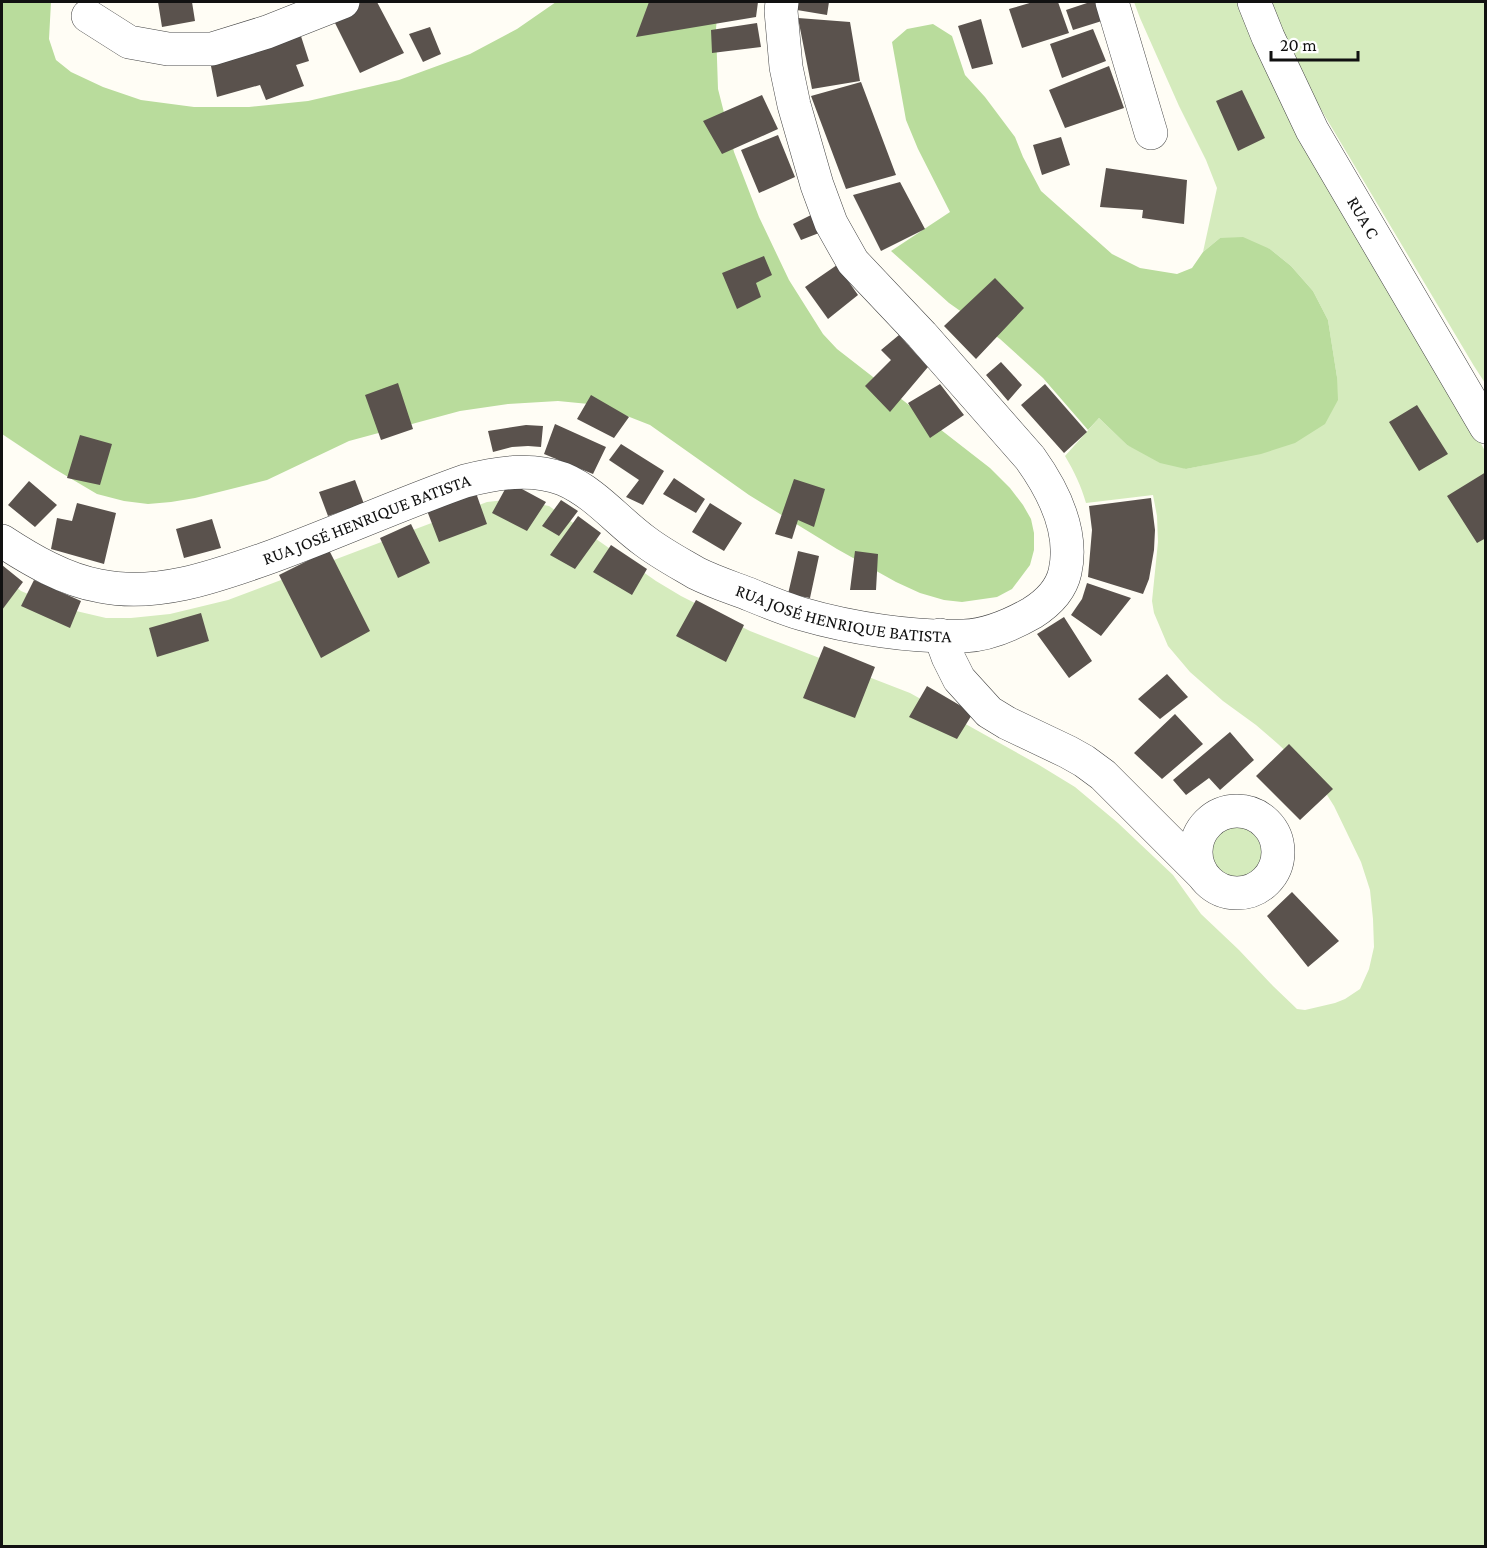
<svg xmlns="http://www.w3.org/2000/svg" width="1487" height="1548" viewBox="0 0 1487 1548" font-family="'Crimson Pro',serif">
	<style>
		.green { fill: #d5ebbd }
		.forest { fill: #b9dc9c }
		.building { fill: #5a524d }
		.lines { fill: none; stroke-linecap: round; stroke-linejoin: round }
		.minor-casing { stroke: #444; stroke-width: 34 }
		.minor { stroke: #fff; stroke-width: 33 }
		.labels { text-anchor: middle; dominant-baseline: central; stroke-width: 6; stroke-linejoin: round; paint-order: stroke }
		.street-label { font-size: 18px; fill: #111; stroke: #fff }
	</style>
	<rect width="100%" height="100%" fill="#fffdf5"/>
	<path class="green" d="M 1134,2 L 1240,2 L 1485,451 L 1485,1546 L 2,1546 L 2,575 L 21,591 L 59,607 L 106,618 L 131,618 L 170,614 L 228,600 L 487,502 L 514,499 L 549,506 L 656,581 L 681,596 L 750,631 L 910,693 L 1039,765 L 1075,787 L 1118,823 L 1173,875 L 1201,914 L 1239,950 L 1273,986 L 1297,1009 L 1305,1010 L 1335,1003 L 1345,999 L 1360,989 L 1369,969 L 1374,947 L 1373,919 L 1370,890 L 1361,862 L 1334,806 L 1322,787 L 1305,769 L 1278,744 L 1256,725 L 1223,701 L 1190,672 L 1168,646 L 1154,613 L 1152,601 L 1158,542 L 1157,516 L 1153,495 L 1086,503 C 1081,486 1074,471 1065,456 L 1099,418 L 1127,445 L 1186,469 L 1205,465 L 1337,377 L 1328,320 L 1313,291 L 1291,266 L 1270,249 L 1220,238 L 1203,252 L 1217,188 L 1206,160 L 1179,106 L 1140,18 Z
		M 1268,2 L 1485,2 L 1485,383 L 1474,366 L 1310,91 Z
		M1206 854a28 28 0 1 1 56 0a28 28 0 1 1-56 0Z"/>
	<path class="forest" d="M 2,2 L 51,2 L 49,39 L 56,60 L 71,72 L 103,87 L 141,100 L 194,107 L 249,107 L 308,101 L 399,80 L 470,54 L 517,29 L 556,2 L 718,2 L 716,29 L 718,89 L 734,152 L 759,217 L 789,280 L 823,334 L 837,349 L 990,468 L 1010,488 L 1023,505 L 1031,519 L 1034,533 L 1034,550 L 1030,565 L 1012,589 L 997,597 L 962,602 L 944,600 L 920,593 L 896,582 L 837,549 L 749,495 L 650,425 L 599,405 L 558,401 L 508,404 L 460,411 L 349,441 L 267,480 L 195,498 L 171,502 L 148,504 L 124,501 L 97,494 L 53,468 L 2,434 Z
		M 933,24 L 952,36 L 965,75 L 985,97 L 1015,137 L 1023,157 L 1041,191 L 1112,254 L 1140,268 L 1177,274 L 1192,268 L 1203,252 L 1220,238 L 1243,237 L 1270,249 L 1291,266 L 1313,291 L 1328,320 L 1337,377 L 1338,400 L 1325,424 L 1295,443 L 1261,454 L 1186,469 L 1160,463 L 1127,445 L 1099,418 L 1088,430 L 1043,378 L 1000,339 L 949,303 L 891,251 L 950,212 L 918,149 L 906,120 L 892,42 L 907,29 Z"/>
	<path class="building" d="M 158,2 L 192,2 L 195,21 L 162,27 Z
		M 362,2 L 377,2 L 404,53 L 360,73 L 331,15 Z
		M 649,2 L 758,2 L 756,17 L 636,37 Z
		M 799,2 L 829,2 L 827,15 L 797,10 Z
		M 1033,2 L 1058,2 L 1069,33 L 1022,48 L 1009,9 Z
		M 1090,2 L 1099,2 L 1105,20 L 1073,30 L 1066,10 Z
		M 798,18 L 850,22 L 860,81 L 812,89 Z
		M 981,19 L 993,64 L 972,69 L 958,26 Z
		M 757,23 L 761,47 L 712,53 L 711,30 Z
		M 430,27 L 441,54 L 423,62 L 409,34 Z
		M 1093,29 L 1106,61 L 1062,78 L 1050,44 Z
		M 299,30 L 309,61 L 296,65 L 304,86 L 266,100 L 260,85 L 217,97 L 210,61 Z
		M 1109,66 L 1124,108 L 1065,128 L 1049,90 Z
		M 861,82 L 896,175 L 846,189 L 811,96 Z
		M 1242,90 L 1265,138 L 1238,151 L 1216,101 Z
		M 762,95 L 778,129 L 722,154 L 703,121 Z
		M 778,135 L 795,177 L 759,193 L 741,150 Z
		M 1061,137 L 1070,165 L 1042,175 L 1033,145 Z
		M 1106,168 L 1187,180 L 1184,224 L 1142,218 L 1143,210 L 1100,207 Z
		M 900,182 L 925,229 L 881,251 L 853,195 Z
		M 811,215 L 819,233 L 801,240 L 793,224 Z
		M 764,256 L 772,275 L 756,283 L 761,297 L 737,309 L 722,273 Z
		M 837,265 L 858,295 L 828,319 L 805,287 Z
		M 995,278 L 1024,308 L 976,359 L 944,326 Z
		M 899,335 L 928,367 L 890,412 L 865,386 L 891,360 L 881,350 Z
		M 1001,362 L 1022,385 L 1008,401 L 986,375 Z
		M 398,383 L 413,429 L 381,440 L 365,395 Z
		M 940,384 L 964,415 L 930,438 L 908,403 Z
		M 1045,384 L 1087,432 L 1064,453 L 1021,405 Z
		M 591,395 L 629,417 L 614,438 L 577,419 Z
		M 1417,405 L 1448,454 L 1419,471 L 1389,422 Z
		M 555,424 L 606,447 L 593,474 L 544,454 Z
		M 526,425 L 543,426 L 541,447 L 528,446 L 512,447 L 493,452 L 488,431 Z
		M 80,435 L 112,444 L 100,485 L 67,478 Z
		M 621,444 L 664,471 L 643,505 L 626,497 L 639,480 L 609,460 Z
		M 1486,472 L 1486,538 L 1477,543 L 1447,496 Z
		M 674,478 L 705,499 L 696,513 L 663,494 Z
		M 794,479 L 825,489 L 814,527 L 798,520 L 792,539 L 775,534 Z
		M 355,480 L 364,504 L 328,516 L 319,492 Z
		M 29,481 L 57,505 L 35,527 L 8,505 Z
		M 509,482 L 546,502 L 527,531 L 492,513 Z
		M 475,490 L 487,524 L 439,542 L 426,508 Z
		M 1151,498 L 1155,530 L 1154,550 L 1149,579 L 1143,594 L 1088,577 L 1092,530 L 1089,506 Z
		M 561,500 L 578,511 L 559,536 L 542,526 Z
		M 77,503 L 116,513 L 104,564 L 51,549 L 57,518 L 72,521 Z
		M 710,503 L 742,523 L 724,551 L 692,532 Z
		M 578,516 L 601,533 L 575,569 L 550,555 Z
		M 212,519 L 221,548 L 184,558 L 176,529 Z
		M 411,524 L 430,563 L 398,578 L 380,538 Z
		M 611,545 L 647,569 L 632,595 L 593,572 Z
		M 329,550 L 370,631 L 321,658 L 279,575 Z
		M 798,551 L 819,556 L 810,598 L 788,594 Z
		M 855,551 L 878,554 L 876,590 L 850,590 Z
		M 2,565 L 23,582 L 2,610 Z
		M 34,580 L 81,601 L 70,628 L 21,606 Z
		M 1087,583 L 1131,598 L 1101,636 L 1071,615 L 1082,599 Z
		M 696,600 L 744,625 L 726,662 L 676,636 Z
		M 201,613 L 209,641 L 157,657 L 149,628 Z
		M 1064,617 L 1092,661 L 1069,678 L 1037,634 Z
		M 824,646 L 875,667 L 855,718 L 803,698 Z
		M 1167,674 L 1188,697 L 1160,719 L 1138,699 Z
		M 927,686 L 973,713 L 957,739 L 909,717 Z
		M 1175,714 L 1203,744 L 1162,779 L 1134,753 Z
		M 1230,732 L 1254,760 L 1220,790 L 1209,778 L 1186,795 L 1173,780 Z
		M 1289,744 L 1333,789 L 1300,820 L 1256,776 Z
		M 1292,892 L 1339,941 L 1308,967 L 1267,916 Z"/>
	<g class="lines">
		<g class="minor-casing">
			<g id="minor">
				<path d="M 1112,2 L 1151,133"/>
				<path id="s1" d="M 1254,2 L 1268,37 L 1312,130 L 1486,427"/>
				<path d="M 88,16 L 129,42 L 168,49 L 212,49 L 267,32 L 343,2"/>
				<path id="s2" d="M 2,541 C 31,560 65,580 100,586 C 159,598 219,575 273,556 C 338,532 400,504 465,481 C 496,473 531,467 563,479 C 596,493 618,522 646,542 C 662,554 679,563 696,573 C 714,582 733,588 751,595 C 768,602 785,609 802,614 C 850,628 914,638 964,636 C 988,635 1011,625 1032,613 C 1048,603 1061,590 1065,572 C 1074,532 1053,490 1030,458 L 922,335 L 853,262 L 831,223 L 817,185 L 794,105 L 786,67 L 781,11 L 782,2"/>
				<path d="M 940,635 L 948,657 L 959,679 L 989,712 L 1007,723 L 1068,752 L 1084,761 L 1103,775 L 1200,872"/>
				<circle cx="1237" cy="852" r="41"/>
			</g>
		</g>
		<use href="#minor" class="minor"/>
	</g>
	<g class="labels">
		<g class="street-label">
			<text stroke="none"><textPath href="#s1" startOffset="242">RUA C</textPath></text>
			<text stroke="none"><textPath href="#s2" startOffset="387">RUA JOSÉ HENRIQUE BATISTA</textPath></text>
			<text stroke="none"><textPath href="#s2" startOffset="910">RUA JOSÉ HENRIQUE BATISTA</textPath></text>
		</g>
	</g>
	<rect width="1487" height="1548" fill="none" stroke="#111111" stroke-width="6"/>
	<path d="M1271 51v9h87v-9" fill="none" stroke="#111111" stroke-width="3"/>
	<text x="1280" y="51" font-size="18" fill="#111111" stroke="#ffffff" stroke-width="4.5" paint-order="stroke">20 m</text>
</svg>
